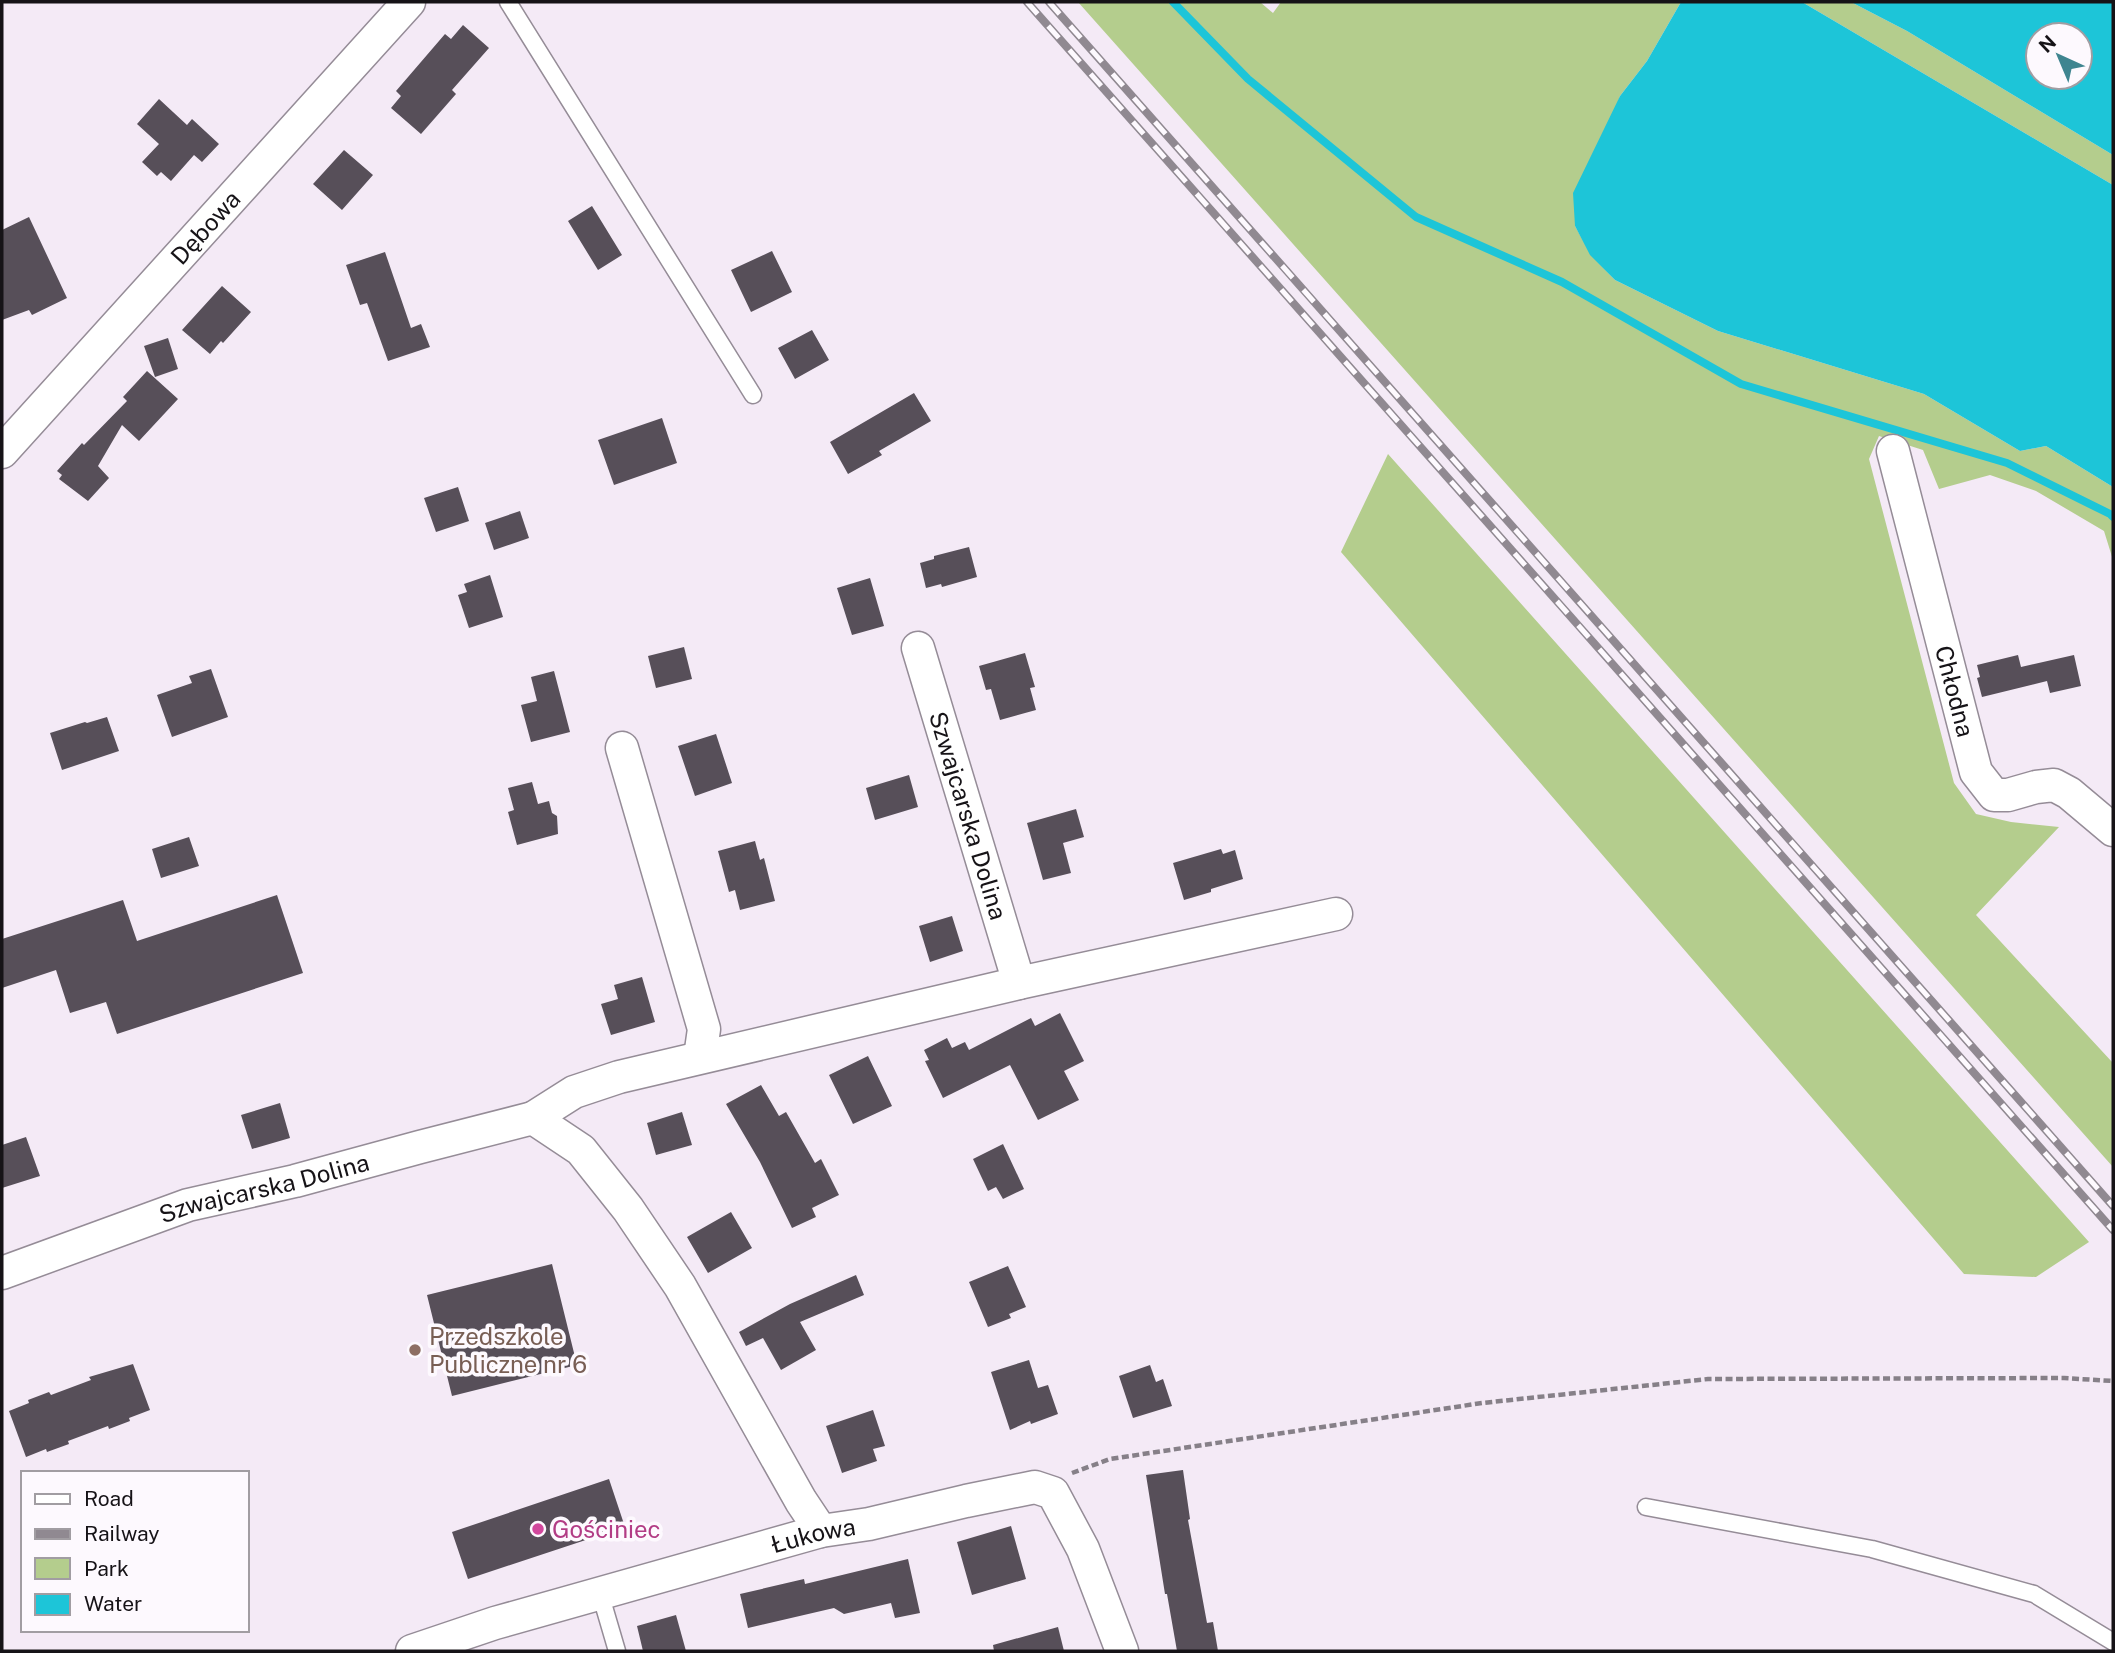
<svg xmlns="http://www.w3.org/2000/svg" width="2115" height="1653" viewBox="0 0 2115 1653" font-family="'Public Sans',sans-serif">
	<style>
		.green { fill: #b4cd8d }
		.water { fill: #1dc5d8; fill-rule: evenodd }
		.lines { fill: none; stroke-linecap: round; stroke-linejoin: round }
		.stream { stroke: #1dc5d8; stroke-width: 8 }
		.building { fill: #574f59 }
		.lane-casing { stroke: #958c97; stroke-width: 19 }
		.street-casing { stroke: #958c97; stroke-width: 35 }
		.path { stroke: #868088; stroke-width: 4.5; stroke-dasharray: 7 3.5; stroke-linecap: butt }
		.lane { stroke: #fff; stroke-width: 16 }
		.street { stroke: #fff; stroke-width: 32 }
		.rail-casing { stroke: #908991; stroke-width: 8 }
		.rail { stroke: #fdf9fe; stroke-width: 5; stroke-dasharray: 16; stroke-linecap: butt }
		.education-dot { fill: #8d6e63; stroke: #fdf9fe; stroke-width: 2.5 }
		.hotel-dot { fill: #d1479c; stroke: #fdf9fe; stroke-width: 2.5 }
		.labels { text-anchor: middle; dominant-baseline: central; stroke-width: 7; stroke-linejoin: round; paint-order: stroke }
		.street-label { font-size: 24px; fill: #161317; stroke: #fdf9fe }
		.education-label { font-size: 24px; fill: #785e54; stroke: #fdf9fe; text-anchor: start }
		.hotel-label { font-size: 24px; fill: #b23c85; stroke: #fdf9fe; text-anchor: start }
	</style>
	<rect width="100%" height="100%" fill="#f4eaf6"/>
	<path class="green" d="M 1078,2 L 1260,2 L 1273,13 L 1281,2 L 1681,2 L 1647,61 L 1620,96 L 1575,226 L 1591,255 L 1615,280 L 1718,331 L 1924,394 L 2020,451 L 2046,446 L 2113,487 L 2113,560 L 2104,531 L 2036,491 L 1990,475 L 1939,489 L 1923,450 L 1879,436 L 1869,459 L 1954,783 L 1976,814 L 2011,822 L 2059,827 L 1976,915 L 2113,1063 L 2113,1167 Z
		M 1802,2 L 1851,2 L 1907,31 L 2113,155 L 2113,185 Z
		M 1388,454 L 2089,1242 L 2036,1277 L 1964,1274 L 1341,552 Z"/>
	<path class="water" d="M 1681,2 L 1802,2 L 2113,185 L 2113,487 L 2046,446 L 2020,451 L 1924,394 L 1718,331 L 1615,280 L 1590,255 L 1575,226 L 1573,193 L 1620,96 L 1647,61 Z
		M 1851,2 L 2113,2 L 2113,155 L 1907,31 ZM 2038,35 L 2080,35 L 2080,77 L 2038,77 Z"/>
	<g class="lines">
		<path class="stream" d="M 1173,2 L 1248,79 L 1416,217 L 1562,282 L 1741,384 L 2007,463 L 2110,514 L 2113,517"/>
	</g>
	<path class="building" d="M 463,25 L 489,48 L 452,90 L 456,94 L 421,134 L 391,108 L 401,96 L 396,91 L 445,34 L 451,39 Z
		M 159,99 L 187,125 L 192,119 L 219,144 L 202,162 L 194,155 L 171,181 L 161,172 L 157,176 L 142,162 L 159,144 L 137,124 Z
		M 344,150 L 373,175 L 342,210 L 313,184 Z
		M 592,206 L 622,255 L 598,270 L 568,221 Z
		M 29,217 L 67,298 L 32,315 L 29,310 L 2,320 L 2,230 Z
		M 772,251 L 792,292 L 751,312 L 731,270 Z
		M 385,252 L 411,328 L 421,324 L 430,347 L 388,361 L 367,303 L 360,305 L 346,265 Z
		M 222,286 L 251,312 L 223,343 L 221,341 L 210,354 L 182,330 Z
		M 812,330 L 829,360 L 795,379 L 778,348 Z
		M 168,338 L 178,369 L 155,377 L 144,346 Z
		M 147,371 L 178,399 L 139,441 L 122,425 L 98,466 L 109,478 L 88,501 L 59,479 L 62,475 L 57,471 L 82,443 L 84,445 L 127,401 L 123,397 Z
		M 914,393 L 931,421 L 879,451 L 882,455 L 848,474 L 830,442 Z
		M 662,418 L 677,463 L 614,485 L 598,440 Z
		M 458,487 L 469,521 L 436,532 L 424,498 Z
		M 520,511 L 529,538 L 494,550 L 485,523 Z
		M 969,547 L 977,577 L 942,587 L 941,584 L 926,588 L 920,563 L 934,559 L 934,556 Z
		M 490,575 L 503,617 L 469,628 L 458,595 L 467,592 L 464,584 Z
		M 870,578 L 884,626 L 852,635 L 837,588 Z
		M 684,647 L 692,679 L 656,688 L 648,656 Z
		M 1025,653 L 1035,687 L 1030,688 L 1036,710 L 1000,720 L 991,689 L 986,690 L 979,666 Z
		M 2018,655 L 2021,667 L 2074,655 L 2081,686 L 2050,693 L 2047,681 L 1982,697 L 1977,678 L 1980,677 L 1977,665 Z
		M 211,669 L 228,717 L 172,737 L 157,695 L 192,683 L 189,676 Z
		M 554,671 L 570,732 L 531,742 L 521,705 L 537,701 L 531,677 Z
		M 107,717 L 119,751 L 62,770 L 50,733 L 85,722 L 87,723 Z
		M 716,734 L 732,783 L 695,796 L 678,746 Z
		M 909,775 L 918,807 L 875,820 L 866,788 Z
		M 532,782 L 538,804 L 549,801 L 552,813 L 557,816 L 558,834 L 517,845 L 508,812 L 514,810 L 508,788 Z
		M 1076,809 L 1084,837 L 1063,843 L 1071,873 L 1043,880 L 1027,823 Z
		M 189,837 L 199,866 L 161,878 L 152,849 Z
		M 755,841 L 760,860 L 764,858 L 775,901 L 740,910 L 735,890 L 729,892 L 718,851 Z
		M 1221,849 L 1223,854 L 1235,850 L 1243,879 L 1211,889 L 1211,892 L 1184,900 L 1173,863 Z
		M 277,895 L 303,973 L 117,1034 L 106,1002 L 70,1013 L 56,970 L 2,988 L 2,939 L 123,900 L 137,941 Z
		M 952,916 L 963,951 L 930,962 L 919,926 Z
		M 642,977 L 655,1022 L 611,1035 L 601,1004 L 618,999 L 614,985 Z
		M 1060,1013 L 1084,1061 L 1064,1071 L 1079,1100 L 1038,1120 L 1010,1065 L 943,1098 L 925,1061 L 929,1060 L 924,1050 L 947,1038 L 952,1048 L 965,1042 L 969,1050 L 1031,1018 L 1035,1026 Z
		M 868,1056 L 892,1106 L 853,1124 L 829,1075 Z
		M 761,1085 L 779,1116 L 786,1112 L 815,1163 L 821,1159 L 839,1195 L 812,1208 L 816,1217 L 792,1228 L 760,1162 L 726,1104 Z
		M 280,1103 L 290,1138 L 252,1149 L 241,1115 Z
		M 682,1112 L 692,1145 L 656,1155 L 647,1123 Z
		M 26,1137 L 40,1176 L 2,1188 L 2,1145 Z
		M 1003,1144 L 1024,1189 L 1003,1199 L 996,1187 L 988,1191 L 973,1159 Z
		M 731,1212 L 752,1248 L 708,1273 L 687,1237 Z
		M 552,1264 L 577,1365 L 452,1396 L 427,1295 Z
		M 1008,1266 L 1026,1307 L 1009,1314 L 1011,1318 L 988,1327 L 969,1282 Z
		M 856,1275 L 864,1295 L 800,1322 L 816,1350 L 781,1370 L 763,1338 L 746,1346 L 739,1332 L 790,1304 Z
		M 1029,1360 L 1038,1388 L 1048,1385 L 1058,1414 L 1031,1424 L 1030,1421 L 1010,1430 L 991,1372 Z
		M 133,1364 L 150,1410 L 129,1418 L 130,1421 L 109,1429 L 108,1426 L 68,1441 L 69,1444 L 47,1452 L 46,1449 L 26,1457 L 9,1411 L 29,1403 L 28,1400 L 49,1392 L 51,1395 L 91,1380 L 89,1377 Z
		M 1150,1365 L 1156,1382 L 1163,1379 L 1172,1406 L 1133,1418 L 1119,1376 Z
		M 873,1410 L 885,1446 L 873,1449 L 877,1461 L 842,1473 L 826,1426 Z
		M 1183,1470 L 1190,1519 L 1188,1520 L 1207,1623 L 1213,1622 L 1218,1651 L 1177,1651 L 1167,1594 L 1165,1594 L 1146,1475 Z
		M 609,1479 L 625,1527 L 468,1579 L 452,1532 Z
		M 1011,1526 L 1026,1579 L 972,1595 L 957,1542 Z
		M 908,1559 L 920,1613 L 895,1618 L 891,1603 L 844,1614 L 834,1608 L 748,1628 L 740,1594 L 804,1579 L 805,1584 Z
		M 676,1615 L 686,1651 L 643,1651 L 637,1626 Z
		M 1058,1627 L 1064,1651 L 994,1651 L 993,1645 Z"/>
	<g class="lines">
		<g class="lane-casing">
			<path id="lane" d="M 508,2 L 753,395
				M 1646,1507 L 1872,1549 L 2034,1594 L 2113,1642
				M 600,1593 L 617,1651"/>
		</g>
		<g class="street-casing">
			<g id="street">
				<path id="s1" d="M 1893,451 L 1976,772 L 1994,795 L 2008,795 L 2036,787 L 2054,785 L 2069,793 L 2113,830"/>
				<path id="s2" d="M 2,452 L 409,2"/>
				<path id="s3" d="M 918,648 L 1019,983"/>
				<path d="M 622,748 L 704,1029 L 700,1057"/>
				<path d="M 533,1118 L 574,1092 L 619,1077 L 1019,983 L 1336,914"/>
				<path id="s4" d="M 2,1273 L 188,1205 L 295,1181 L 420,1147 L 533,1118 L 581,1150 L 628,1209 L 680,1286 L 801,1501 L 821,1531"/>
				<path id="s5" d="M 412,1651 L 495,1623 L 821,1531 L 869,1524 L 966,1501 L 1035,1487 L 1053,1493 L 1083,1549 L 1122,1651"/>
			</g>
		</g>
		<path class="path" d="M 1072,1473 L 1110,1459 L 1482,1403 L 1708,1379 L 2064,1378 L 2113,1381"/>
		<use href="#lane" class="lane"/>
		<use href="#street" class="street"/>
		<g class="rail-casing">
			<path id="rail" d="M 1027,2 L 2113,1230
				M 1049,2 L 2113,1206"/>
		</g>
		<use href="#rail" class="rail"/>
	</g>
	<circle class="education-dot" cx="415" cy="1350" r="7"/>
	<circle class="hotel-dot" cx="538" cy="1529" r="7"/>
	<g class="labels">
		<g class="street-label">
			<text stroke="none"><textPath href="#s2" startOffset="303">Dębowa</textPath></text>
			<text stroke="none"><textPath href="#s1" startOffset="248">Chłodna</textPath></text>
			<text stroke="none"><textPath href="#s3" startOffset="175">Szwajcarska Dolina</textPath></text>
			<text stroke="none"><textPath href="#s4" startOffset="276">Szwajcarska Dolina</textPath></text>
			<text stroke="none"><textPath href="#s5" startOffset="418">Łukowa</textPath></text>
		</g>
		<g class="education-label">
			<text x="429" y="1336">Przedszkole<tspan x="429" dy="28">Publiczne nr 6</tspan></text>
		</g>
		<g class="hotel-label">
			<text x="552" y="1529">Gościniec</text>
		</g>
	</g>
	<rect width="2115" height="1653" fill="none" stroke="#161317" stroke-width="7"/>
	<rect x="21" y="1471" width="228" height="161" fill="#fdf9fe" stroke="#a19da2" stroke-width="2"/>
	<rect x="35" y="1494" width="35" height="10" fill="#ffffff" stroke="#a19da2" stroke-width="2"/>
	<text x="84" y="1506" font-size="21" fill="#161317">Road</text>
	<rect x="35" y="1529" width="35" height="10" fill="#908991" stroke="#a19da2" stroke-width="2"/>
	<text x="84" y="1541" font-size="21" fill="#161317">Railway</text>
	<rect x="35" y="1558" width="35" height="21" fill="#b4cd8d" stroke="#a19da2" stroke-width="2"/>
	<text x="84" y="1576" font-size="21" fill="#161317">Park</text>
	<rect x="35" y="1594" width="35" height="21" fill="#1dc5d8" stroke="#a19da2" stroke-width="2"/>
	<text x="84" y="1611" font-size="21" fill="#161317">Water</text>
	<g transform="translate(2059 56) rotate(316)"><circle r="33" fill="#fdf9fe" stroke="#a19da2" stroke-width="2"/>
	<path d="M0-5L12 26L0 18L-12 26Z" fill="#3f8590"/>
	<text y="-10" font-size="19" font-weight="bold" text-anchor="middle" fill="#161317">N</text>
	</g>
</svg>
